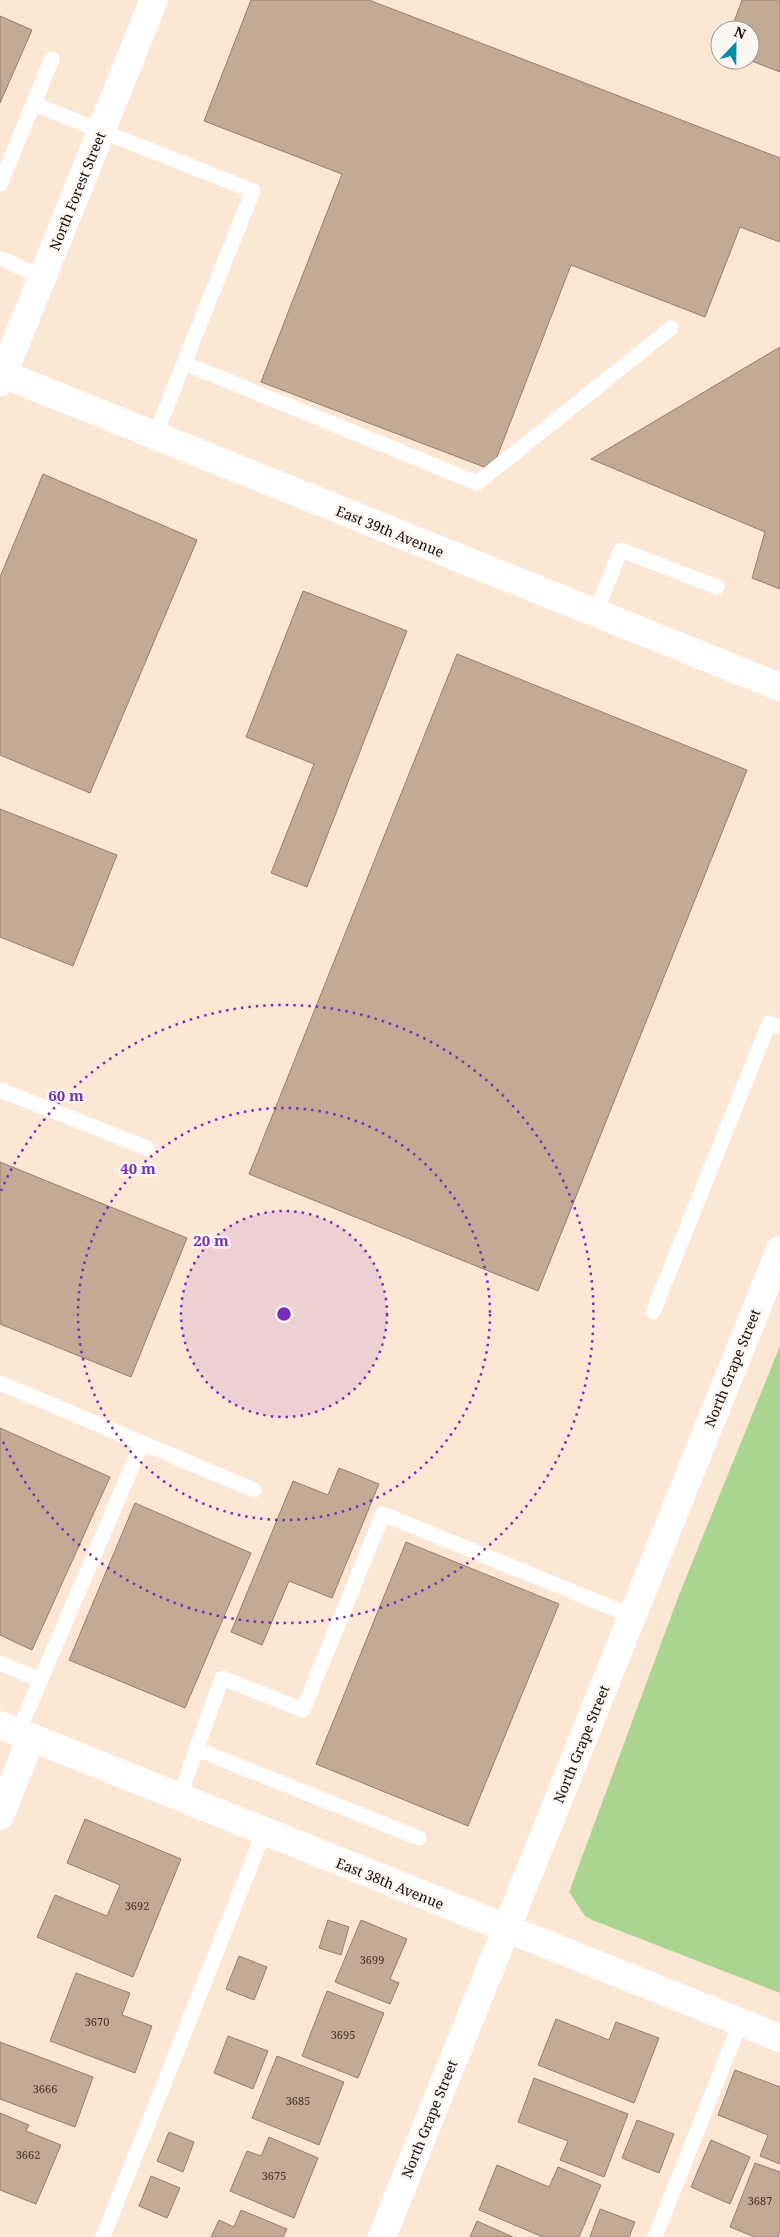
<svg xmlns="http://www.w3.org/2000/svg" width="780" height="2237" viewBox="0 0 780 2237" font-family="'Noto Serif',serif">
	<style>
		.green { fill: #aad490 }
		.building { fill: #c2aa94; stroke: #947e69 }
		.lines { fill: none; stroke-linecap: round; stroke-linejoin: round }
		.service { stroke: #fff; stroke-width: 15 }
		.minor { stroke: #fff; stroke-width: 28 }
		.tertiary { stroke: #fff; stroke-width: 28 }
		.ring { fill: none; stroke: #7b2cbf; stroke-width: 2.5; stroke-dasharray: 2.5 5 }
		.labels { text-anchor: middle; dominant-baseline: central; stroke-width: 5; stroke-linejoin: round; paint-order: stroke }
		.number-label { font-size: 11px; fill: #403329 }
		.street-label { font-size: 14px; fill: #140b05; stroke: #fdf7f3 }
		.centre { fill: #7b2cbf; stroke: #fdf7f3; stroke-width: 2.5 }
		.ring-label { font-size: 15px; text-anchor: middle; font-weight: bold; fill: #7b2cbf; stroke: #fdf7f3; stroke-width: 5; stroke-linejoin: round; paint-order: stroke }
	</style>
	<rect width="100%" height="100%" fill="#fce7d5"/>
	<path class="green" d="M 780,1346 L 780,1993 L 592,1920 L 585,1916 L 569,1892 L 679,1595 Z"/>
	<path class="building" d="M 251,0 L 369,0 L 780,158 L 780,242 L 740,227 L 705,317 L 571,265 L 492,470 L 261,382 L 342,174 L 204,121 Z
		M 742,0 L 780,0 L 780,72 L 749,60 L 750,30 L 731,30 Z
		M 0,16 L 32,30 L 0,103 Z
		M 780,347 L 780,589 L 752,578 L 765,532 L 591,459 Z
		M 43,474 L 197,540 L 90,793 L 0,755 L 0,577 Z
		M 303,591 L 407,631 L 307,887 L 271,873 L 314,764 L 246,737 Z
		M 457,654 L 747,770 L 538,1291 L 249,1174 Z
		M 0,809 L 117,855 L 73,966 L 0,937 Z
		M 0,1162 L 187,1238 L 131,1377 L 0,1324 Z
		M 0,1428 L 110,1477 L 32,1650 L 0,1635 Z
		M 339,1468 L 379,1484 L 332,1598 L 289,1581 L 262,1645 L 231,1632 L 293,1481 L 328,1495 Z
		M 135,1503 L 251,1553 L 185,1708 L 69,1660 Z
		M 406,1542 L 559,1604 L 468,1826 L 316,1764 Z
		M 85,1819 L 181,1859 L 133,1977 L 37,1937 L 55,1895 L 107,1916 L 120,1885 L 67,1863 Z
		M 328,1920 L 349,1927 L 341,1955 L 319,1948 Z
		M 361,1920 L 407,1939 L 390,1979 L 399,1983 L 390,2004 L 335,1982 Z
		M 239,1956 L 267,1967 L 254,2000 L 226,1989 Z
		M 76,1973 L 130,1993 L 122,2015 L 152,2026 L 135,2073 L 50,2041 Z
		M 327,1991 L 384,2013 L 358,2078 L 302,2056 Z
		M 556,2019 L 609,2040 L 616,2022 L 659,2038 L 634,2103 L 538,2065 Z
		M 228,2036 L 268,2051 L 253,2089 L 214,2073 Z
		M 0,2042 L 93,2077 L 75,2127 L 0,2099 Z
		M 277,2056 L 344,2082 L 319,2145 L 252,2118 Z
		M 735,2070 L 780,2087 L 780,2164 L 760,2156 L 768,2135 L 718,2115 Z
		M 534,2078 L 628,2114 L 604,2177 L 560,2160 L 568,2141 L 518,2122 Z
		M 0,2113 L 29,2125 L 26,2131 L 61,2145 L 36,2204 L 0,2190 Z
		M 637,2120 L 674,2134 L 659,2173 L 622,2158 Z
		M 169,2132 L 194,2142 L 183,2172 L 157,2161 Z
		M 269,2137 L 318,2158 L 294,2218 L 230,2191 L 247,2151 L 261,2156 Z
		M 711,2140 L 750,2157 L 730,2204 L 691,2187 Z
		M 755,2163 L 780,2172 L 780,2231 L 778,2237 L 755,2237 L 730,2227 Z
		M 497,2165 L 549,2187 L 558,2167 L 601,2185 L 579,2237 L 543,2237 L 479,2210 Z
		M 151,2176 L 180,2188 L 167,2218 L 139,2206 Z
		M 600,2209 L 635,2222 L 629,2237 L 590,2237 Z
		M 241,2210 L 287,2229 L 283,2237 L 211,2237 L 219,2220 L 234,2227 Z
		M 477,2221 L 513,2237 L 470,2237 Z"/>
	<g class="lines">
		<path class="service" d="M 34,104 L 253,191 L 155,436
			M 0,184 L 52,59
			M 0,258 L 42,277
			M 184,363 L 477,483 L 671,328
			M 595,613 L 621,550 L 717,587
			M 0,1090 L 147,1148
			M 653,1312 L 769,1023 L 780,1027
			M 0,1383 L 254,1490
			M 0,1663 L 40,1680
			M 18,1733 L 142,1443
			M 196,1749 L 419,1838
			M 179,1798 L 222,1678 L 303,1710 L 383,1514 L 632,1616
			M 103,2237 L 264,1832
			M 655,2237 L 740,2023"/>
		<path class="minor" d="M 0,373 L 780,687
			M 0,382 L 154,0
			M 0,1816 L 31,1738
			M 382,2237 L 780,1250"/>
		<path class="tertiary" d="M 0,1725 L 780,2038"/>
	</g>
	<circle cx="284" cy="1314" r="103" fill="#7b2cbf" fill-opacity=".12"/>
	<g class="ring">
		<circle cx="284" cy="1314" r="103"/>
		<circle cx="284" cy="1314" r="206"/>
		<path d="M1 1191A309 309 0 1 1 1 1437"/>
	</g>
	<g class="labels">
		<g class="number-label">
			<text x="137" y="1905">3692</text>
			<text x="372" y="1959">3699</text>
			<text x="97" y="2021">3670</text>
			<text x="343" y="2034">3695</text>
			<text x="45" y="2088">3666</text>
			<text x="298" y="2100">3685</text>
			<text x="28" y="2154">3662</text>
			<text x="274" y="2175">3675</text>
			<text x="760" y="2200">3687</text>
		</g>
		<g class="street-label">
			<text transform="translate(77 191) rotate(-68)">North Forest Street</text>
			<text transform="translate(390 531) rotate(22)">East 39th Avenue</text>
			<text transform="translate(732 1368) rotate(-68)">North Grape Street</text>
			<text transform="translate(581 1744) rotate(-68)">North Grape Street</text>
			<text transform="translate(390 1883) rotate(22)">East 38th Avenue</text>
			<text transform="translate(429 2119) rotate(-68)">North Grape Street</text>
		</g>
	</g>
	<circle cx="284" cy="1314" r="8" class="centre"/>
	<g class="ring-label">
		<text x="66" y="1101">60 m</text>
		<text x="138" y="1174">40 m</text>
		<text x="211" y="1246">20 m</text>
	</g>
	<g transform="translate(735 45) rotate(22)"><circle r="24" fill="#fdf7f3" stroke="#a09994"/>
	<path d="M0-4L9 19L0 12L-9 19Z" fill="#008eaa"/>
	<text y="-8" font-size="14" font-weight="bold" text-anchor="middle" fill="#140b05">N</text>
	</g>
</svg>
